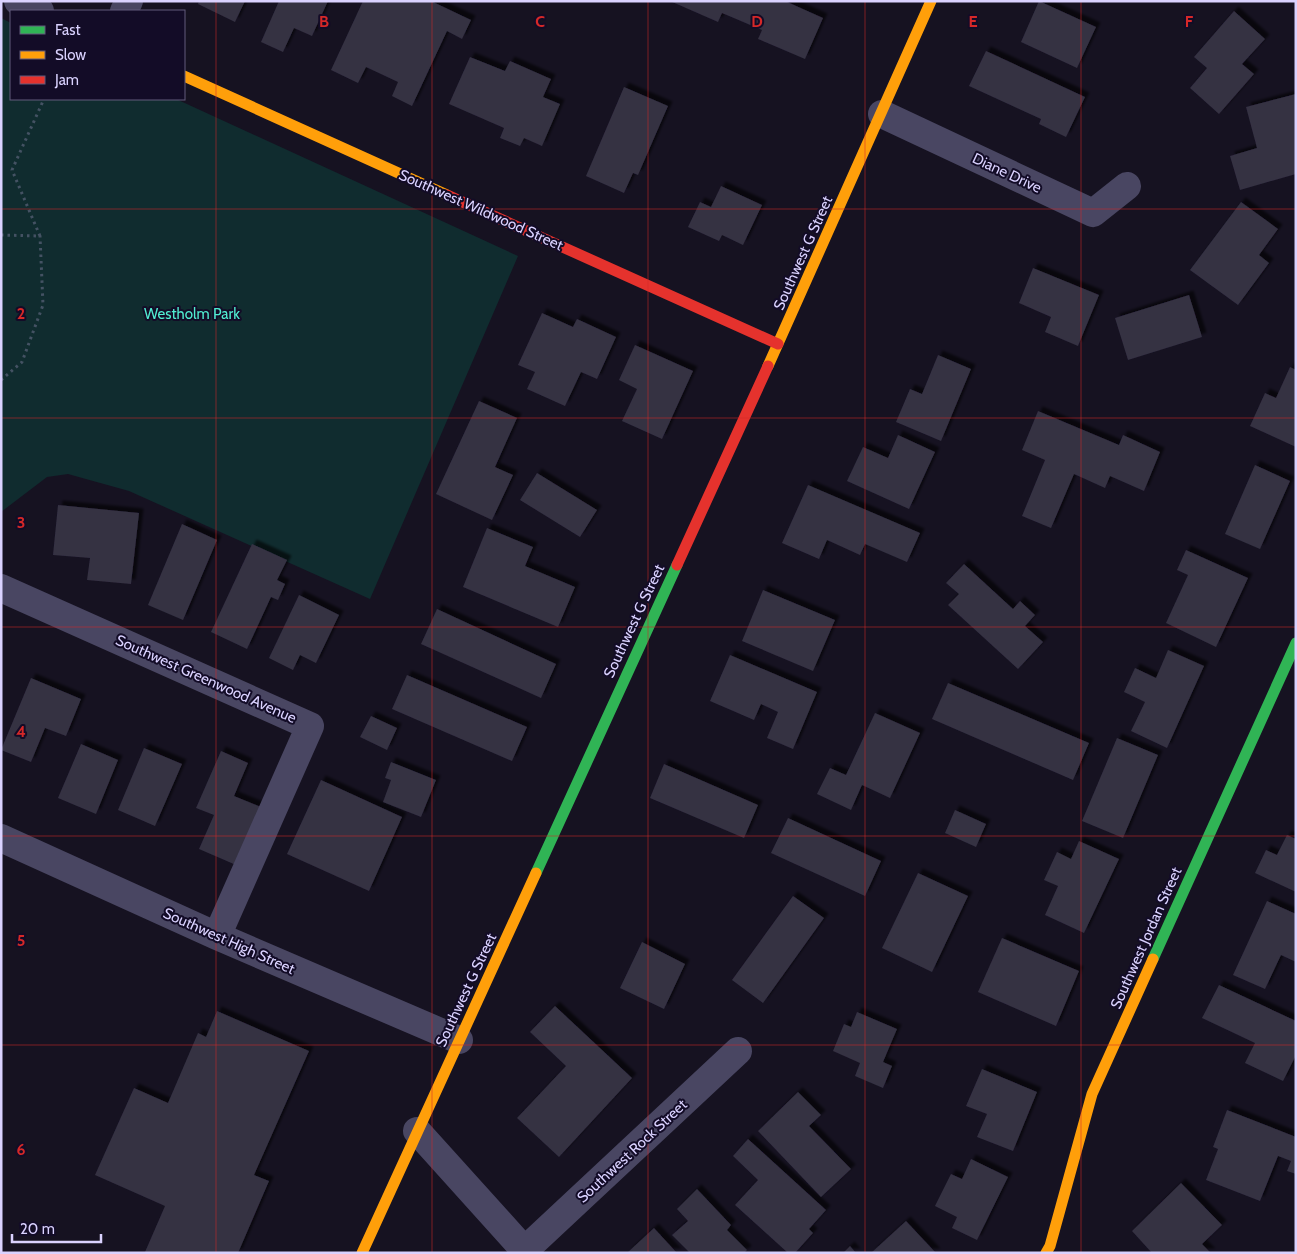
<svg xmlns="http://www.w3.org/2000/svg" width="1297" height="1254" viewBox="0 0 1297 1254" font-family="Cabin,sans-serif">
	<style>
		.green { fill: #102c2f }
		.building { fill: #343043; filter: url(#shadow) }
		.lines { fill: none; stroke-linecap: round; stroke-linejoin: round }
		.path { stroke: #445263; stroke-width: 3; stroke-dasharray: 2.5 4; stroke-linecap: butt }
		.street { stroke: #494662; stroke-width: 28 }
		.fast { stroke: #30b455; stroke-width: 11 }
		.slow { stroke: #ff9f0a; stroke-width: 11 }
		.jam { stroke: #e5322d; stroke-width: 11 }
		.grid { fill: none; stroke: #d62828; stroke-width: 1; stroke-opacity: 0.55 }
		.labels { text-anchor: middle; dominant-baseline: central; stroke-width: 4; stroke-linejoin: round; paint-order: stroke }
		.street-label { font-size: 15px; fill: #dad2ff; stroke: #130c27 }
		.park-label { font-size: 15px; fill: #50ecd1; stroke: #130c27 }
		.grid-label { font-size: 16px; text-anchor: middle; font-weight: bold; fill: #d62828; stroke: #130c27; stroke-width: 4; stroke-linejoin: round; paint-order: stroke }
	</style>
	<defs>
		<filter id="shadow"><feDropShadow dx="4.5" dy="-4.5" stdDeviation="1" flood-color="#0009"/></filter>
	</defs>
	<rect width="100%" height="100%" fill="#161221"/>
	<path class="green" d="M 1,18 L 11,23 L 11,99 L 176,99 L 518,256 L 370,599 L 129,491 L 68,474 L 47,477 L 1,512 Z"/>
	<path class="building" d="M 199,1 L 245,1 L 235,22 L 198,4 Z
		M 279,1 L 328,1 L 312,36 L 294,28 L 283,52 L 261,42 Z
		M 363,1 L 431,1 L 471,20 L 462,39 L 447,31 L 412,106 L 392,96 L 398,82 L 366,67 L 358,83 L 331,70 Z
		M 670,1 L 785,1 L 823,18 L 805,59 L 758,39 L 762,30 L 722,13 L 718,22 Z
		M 1039,1 L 1096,27 L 1077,68 L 1021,42 Z
		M 1234,11 L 1265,39 L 1242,64 L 1254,74 L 1219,114 L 1190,88 L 1207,68 L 1194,57 Z
		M 986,51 L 1085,97 L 1066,137 L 1039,124 L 1041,119 L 969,86 Z
		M 470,57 L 505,71 L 510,61 L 551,79 L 543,97 L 560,104 L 542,146 L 524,138 L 520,146 L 500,138 L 504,128 L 449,104 Z
		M 624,87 L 668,106 L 638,175 L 633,173 L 624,193 L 586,176 Z
		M 1296,94 L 1296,174 L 1240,190 L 1230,156 L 1257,148 L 1246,107 Z
		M 721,186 L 762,205 L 743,245 L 722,235 L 719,241 L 688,227 L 700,202 L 711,207 Z
		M 1241,202 L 1278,229 L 1259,255 L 1269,263 L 1238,305 L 1190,270 Z
		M 1033,268 L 1099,295 L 1078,346 L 1045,332 L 1051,317 L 1019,303 Z
		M 1189,295 L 1202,337 L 1128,360 L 1115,318 Z
		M 542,313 L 573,327 L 577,319 L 616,337 L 597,379 L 581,372 L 565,406 L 527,389 L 535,372 L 518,365 Z
		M 635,345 L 693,371 L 662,439 L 622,421 L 637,389 L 619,380 Z
		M 938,355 L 971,369 L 941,441 L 896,422 L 910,389 L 922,394 Z
		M 1290,367 L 1296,370 L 1296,447 L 1250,426 L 1265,393 L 1276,398 Z
		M 479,401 L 517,418 L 495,467 L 513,475 L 492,520 L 436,494 Z
		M 1038,411 L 1119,445 L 1123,435 L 1160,452 L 1144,491 L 1110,476 L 1105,488 L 1074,474 L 1051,528 L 1022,516 L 1045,460 L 1022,450 Z
		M 898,435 L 935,452 L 909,509 L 847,481 L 863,447 L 888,458 Z
		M 1255,465 L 1290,481 L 1260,549 L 1225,534 Z
		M 537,473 L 597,510 L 580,537 L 520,500 Z
		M 808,485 L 920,533 L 907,562 L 865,544 L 860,555 L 827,540 L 819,559 L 782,543 Z
		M 58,505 L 139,513 L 131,584 L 87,580 L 90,558 L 53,555 Z
		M 182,524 L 217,540 L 183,620 L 148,605 Z
		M 487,528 L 533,547 L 525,566 L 575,587 L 558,627 L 463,587 Z
		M 252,544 L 287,560 L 277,580 L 285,584 L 278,600 L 271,597 L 247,649 L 211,632 Z
		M 1186,550 L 1248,578 L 1216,647 L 1166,623 L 1188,575 L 1177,570 Z
		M 964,564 L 1013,609 L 1020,601 L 1035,615 L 1025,626 L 1043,642 L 1018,669 L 948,605 L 959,594 L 946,583 Z
		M 763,590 L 835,620 L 813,671 L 742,641 Z
		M 299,595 L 339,615 L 316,663 L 300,655 L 293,670 L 269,658 Z
		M 437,609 L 556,664 L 541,698 L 421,644 Z
		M 1168,650 L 1204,666 L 1167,748 L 1131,731 L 1145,702 L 1124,692 L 1135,668 L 1156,678 Z
		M 730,655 L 817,692 L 793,749 L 767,738 L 778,712 L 761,704 L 754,720 L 710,701 Z
		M 407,675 L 527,727 L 512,761 L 392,709 Z
		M 31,678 L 81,699 L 66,736 L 45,728 L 31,762 L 1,750 Z
		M 948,683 L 1089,743 L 1073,780 L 932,719 Z
		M 875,713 L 920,733 L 890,798 L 862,785 L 851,810 L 817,794 L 830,768 L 846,775 Z
		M 371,716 L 397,728 L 387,750 L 360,737 Z
		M 1117,738 L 1158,755 L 1123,838 L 1082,821 Z
		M 81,744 L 118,760 L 96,814 L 58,798 Z
		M 144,748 L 182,764 L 155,826 L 118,810 Z
		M 221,751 L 248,763 L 234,796 L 261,807 L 236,865 L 199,849 L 214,815 L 196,808 Z
		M 391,762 L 436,780 L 421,817 L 383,802 L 391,780 L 385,778 Z
		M 664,764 L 758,805 L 744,838 L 650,798 Z
		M 321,780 L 402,817 L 369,891 L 287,854 Z
		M 955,810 L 986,824 L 976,847 L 945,833 Z
		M 788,818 L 881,861 L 865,896 L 771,853 Z
		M 1287,835 L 1296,839 L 1296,892 L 1255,873 L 1266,850 L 1277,855 Z
		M 1079,841 L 1119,859 L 1084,933 L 1045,915 L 1058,886 L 1044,880 L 1057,852 L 1071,859 Z
		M 918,873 L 968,896 L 932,972 L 882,948 Z
		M 793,896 L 824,918 L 763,1003 L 732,980 Z
		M 1267,901 L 1296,914 L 1296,962 L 1281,955 L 1265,989 L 1233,975 Z
		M 1002,938 L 1079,971 L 1056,1026 L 978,992 Z
		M 642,942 L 685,964 L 664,1009 L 620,988 Z
		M 1219,985 L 1296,1021 L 1296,1055 L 1283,1081 L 1245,1063 L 1255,1043 L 1202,1018 Z
		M 555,1006 L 632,1078 L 559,1157 L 517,1118 L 566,1066 L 530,1032 Z
		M 217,1011 L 309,1051 L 254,1175 L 269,1181 L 238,1253 L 147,1253 L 145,1252 L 165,1206 L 95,1175 L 134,1088 L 168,1103 L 198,1033 L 206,1037 Z
		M 857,1012 L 897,1029 L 883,1062 L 892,1066 L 883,1088 L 855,1076 L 860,1063 L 833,1051 L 844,1024 L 851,1027 Z
		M 982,1069 L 1037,1092 L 1013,1151 L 977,1137 L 987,1114 L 966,1106 Z
		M 798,1092 L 821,1115 L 809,1126 L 851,1169 L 821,1197 L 758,1131 Z
		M 1227,1110 L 1296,1137 L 1296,1174 L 1287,1171 L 1291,1161 L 1278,1156 L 1260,1201 L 1206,1180 L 1218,1149 L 1213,1147 Z
		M 748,1139 L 826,1210 L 809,1229 L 813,1233 L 795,1253 L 788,1253 L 735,1205 L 758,1180 L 733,1156 Z
		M 971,1159 L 1008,1177 L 977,1240 L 952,1228 L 957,1217 L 935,1206 L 951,1174 L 962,1179 Z
		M 1181,1183 L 1222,1225 L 1202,1244 L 1211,1253 L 1152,1253 L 1132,1231 Z
		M 697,1189 L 731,1225 L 727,1230 L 747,1250 L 744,1253 L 690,1253 L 672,1235 L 688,1221 L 677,1209 Z
		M 906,1221 L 936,1253 L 871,1253 Z
		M 654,1228 L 677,1253 L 627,1253 Z
		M 850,1246 L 856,1253 L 843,1253 Z"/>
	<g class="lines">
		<path class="path" d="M 1,235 L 40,236 L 12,170 L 44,99
			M 1,380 L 22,362 L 43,305 L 40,236"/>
		<path class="street" d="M 18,1 L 40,11
			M 124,11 L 129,1
			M 882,114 L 1093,213 L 1127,186
			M 1,588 L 310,726 L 217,936
			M 1,838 L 217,936 L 459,1040
			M 417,1131 L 527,1253
			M 525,1250 L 738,1051"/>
		<path class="fast" d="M 536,873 L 677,565
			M 1153,959 L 1296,643"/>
		<path class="slow" d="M 184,76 L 447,195
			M 768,366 L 931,1
			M 362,1253 L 536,873
			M 1046,1253 L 1050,1246 L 1092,1094 L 1153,959"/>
		<path class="jam" d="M 447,195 L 778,344
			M 677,565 L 768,366"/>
	</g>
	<path class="grid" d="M 216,1 L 216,1253M 432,1 L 432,1253M 648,1 L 648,1253M 865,1 L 865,1253M 1081,1 L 1081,1253M 1,209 L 1296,209M 1,418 L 1296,418M 1,627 L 1296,627M 1,836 L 1296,836M 1,1045 L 1296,1045"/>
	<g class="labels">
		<g class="street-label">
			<text transform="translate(1007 173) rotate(25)">Diane Drive</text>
			<text transform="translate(481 210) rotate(24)">Southwest Wildwood Street</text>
			<text transform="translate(803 253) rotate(-66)">Southwest G Street</text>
			<text transform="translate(634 621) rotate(-65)">Southwest G Street</text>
			<text transform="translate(206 679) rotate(24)">Southwest Greenwood Avenue</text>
			<text transform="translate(1146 938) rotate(-66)">Southwest Jordan Street</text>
			<text transform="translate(229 941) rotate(24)">Southwest High Street</text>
			<text transform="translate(466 990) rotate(-65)">Southwest G Street</text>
			<text transform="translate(632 1151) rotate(-43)">Southwest Rock Street</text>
		</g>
		<g class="park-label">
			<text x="192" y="314">Westholm Park</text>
		</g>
	</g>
	<g class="grid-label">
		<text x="324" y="27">B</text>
		<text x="540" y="27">C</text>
		<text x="757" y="27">D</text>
		<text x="973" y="27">E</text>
		<text x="1189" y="27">F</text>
		<text x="21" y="319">2</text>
		<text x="21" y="528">3</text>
		<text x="21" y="737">4</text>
		<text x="21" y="946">5</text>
		<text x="21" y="1155">6</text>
	</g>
	<rect width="1297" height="1254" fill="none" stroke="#dad2ff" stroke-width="5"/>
	<rect x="10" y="10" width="175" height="90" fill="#130c27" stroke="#635b7d"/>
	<rect x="20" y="26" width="25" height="8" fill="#30b455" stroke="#635b7d"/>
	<text x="55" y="35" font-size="15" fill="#dad2ff">Fast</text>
	<rect x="20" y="51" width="25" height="8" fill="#ff9f0a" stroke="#635b7d"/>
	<text x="55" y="60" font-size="15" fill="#dad2ff">Slow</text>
	<rect x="20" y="76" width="25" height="8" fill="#e5322d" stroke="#635b7d"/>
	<text x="55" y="85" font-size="15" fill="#dad2ff">Jam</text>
	<path d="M12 1234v8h89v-8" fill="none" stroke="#dad2ff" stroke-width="2.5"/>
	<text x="20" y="1234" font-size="15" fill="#dad2ff" stroke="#130c27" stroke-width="4" paint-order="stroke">20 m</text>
</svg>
